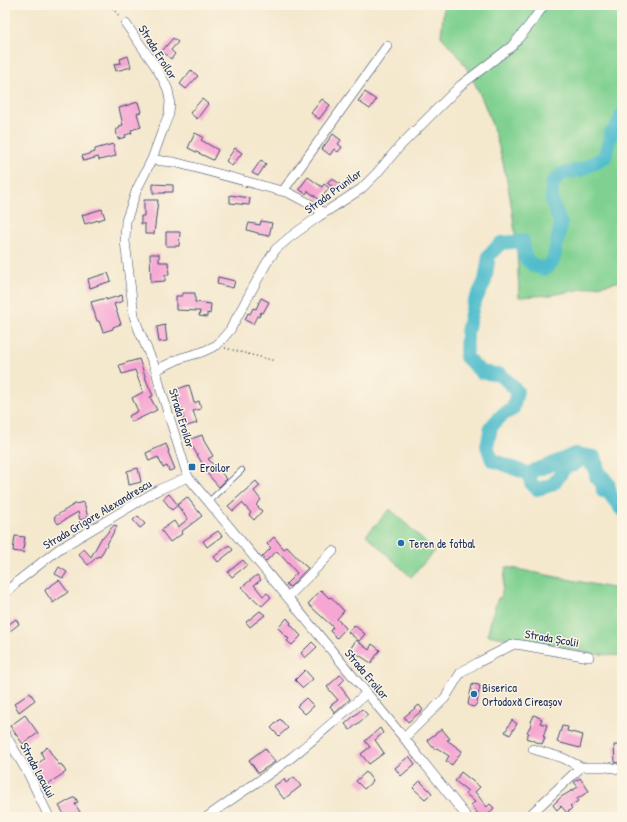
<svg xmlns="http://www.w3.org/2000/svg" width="627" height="822" viewBox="0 0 627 822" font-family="'Patrick Hand',sans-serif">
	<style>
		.green { fill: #80d191; stroke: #4e8078 }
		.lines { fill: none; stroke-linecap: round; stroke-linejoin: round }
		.river { stroke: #51bdcc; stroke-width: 14 }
		.building { fill: #f6a6d3 }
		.lane-casing { stroke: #3c4b6f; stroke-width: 6 }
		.street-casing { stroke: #3c4b6f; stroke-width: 10 }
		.path { stroke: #3c4b6f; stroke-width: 1.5; stroke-dasharray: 1 3; stroke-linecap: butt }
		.lane { stroke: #fff; stroke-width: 4.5 }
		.street { stroke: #fff; stroke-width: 9 }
		.poi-dot { fill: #1f6fb2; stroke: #fcf5e5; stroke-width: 1.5 }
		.labels { text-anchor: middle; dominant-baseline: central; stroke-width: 3; stroke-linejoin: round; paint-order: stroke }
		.street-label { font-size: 12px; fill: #1b2f5e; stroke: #fcf5e5 }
		.poi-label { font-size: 12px; fill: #1b2f5e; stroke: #fcf5e5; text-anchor: start }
	</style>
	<rect width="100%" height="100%" fill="#fcf5e5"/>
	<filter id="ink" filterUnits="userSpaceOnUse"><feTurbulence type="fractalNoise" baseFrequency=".025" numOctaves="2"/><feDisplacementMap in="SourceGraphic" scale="8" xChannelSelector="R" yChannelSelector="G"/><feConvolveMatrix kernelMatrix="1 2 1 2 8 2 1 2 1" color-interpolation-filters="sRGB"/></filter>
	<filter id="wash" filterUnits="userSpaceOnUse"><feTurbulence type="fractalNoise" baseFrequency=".012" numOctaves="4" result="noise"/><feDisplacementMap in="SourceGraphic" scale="16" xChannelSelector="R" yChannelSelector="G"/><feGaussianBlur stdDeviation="0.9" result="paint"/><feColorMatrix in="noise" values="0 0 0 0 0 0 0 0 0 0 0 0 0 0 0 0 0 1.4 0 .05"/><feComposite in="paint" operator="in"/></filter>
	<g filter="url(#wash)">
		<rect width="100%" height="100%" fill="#f4e8cd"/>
		<path class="green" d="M 444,5 L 622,5 L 622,281 L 552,295 L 519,297 C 518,276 518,254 515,233 C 508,174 495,115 464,64 C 458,54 448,45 441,36 Z
			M 390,509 L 435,551 L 411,577 L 366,535 Z
			M 506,567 L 622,590 L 622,656 L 585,653 L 488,635 L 491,618 L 498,598 L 501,598 Z"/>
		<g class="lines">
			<path class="river" d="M 529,474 L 492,460 L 487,446 L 491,427 L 502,415 L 513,409 L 517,391 L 501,375 L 481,372 L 466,357 L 467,332 L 473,305 L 485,281 L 489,255 L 501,243 L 523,241 L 525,258 L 534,266 L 545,269 L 553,261 L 561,225 L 552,201 L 552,184 L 561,174 L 580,170 L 605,157 L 611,133 L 618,125 L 622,115
				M 610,492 L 603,491 L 602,483 L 596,477 L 595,468 L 588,461 L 583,458 L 574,465 L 566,466 C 555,482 557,485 537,489 L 531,483 L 529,474 L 535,470 L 547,466 L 575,454 L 594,457 L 597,464 L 598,473 L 604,478 L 608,483 L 611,496 L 622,510"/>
		</g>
		<g id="blocks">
			<path class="building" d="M 173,38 L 178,42 L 171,50 L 175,54 L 171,59 L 162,51 Z
				M 128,56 L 131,67 L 116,71 L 114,64 L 121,63 L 120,59 Z
				M 191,70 L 198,76 L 186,89 L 180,84 Z
				M 365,92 L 376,100 L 370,109 L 358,101 Z
				M 202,99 L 208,104 L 197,119 L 190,113 Z
				M 322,99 L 330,105 L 319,119 L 311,113 Z
				M 138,102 L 141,112 L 137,113 L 141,127 L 131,130 L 132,133 L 125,135 L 126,137 L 118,139 L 116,130 L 120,128 L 119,126 L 123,125 L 119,108 Z
				M 195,133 L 203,137 L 201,140 L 218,150 L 213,160 L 188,148 Z
				M 333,134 L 341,140 L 338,144 L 342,147 L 338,152 L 334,149 L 330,155 L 322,149 Z
				M 113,144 L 116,156 L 99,160 L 98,157 L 84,161 L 82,156 L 95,152 L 95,149 Z
				M 235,148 L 242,153 L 232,166 L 226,161 Z
				M 261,160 L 266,164 L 258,176 L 252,173 Z
				M 308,177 L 322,187 L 324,184 L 329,188 L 320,200 L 308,191 L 306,194 L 299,189 Z
				M 332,178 L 341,185 L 337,190 L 327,183 Z
				M 153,184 L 173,185 L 173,192 L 165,192 L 165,193 L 153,193 Z
				M 230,195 L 250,198 L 249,205 L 230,203 Z
				M 144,200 L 158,200 L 154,234 L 145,234 L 145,224 L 141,224 L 141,216 L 144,216 Z
				M 102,209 L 105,218 L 85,224 L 82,215 Z
				M 261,221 L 272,223 L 269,236 L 258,234 L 258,233 L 247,230 L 249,223 L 260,225 Z
				M 166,232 L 180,232 L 179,246 L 166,246 Z
				M 150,254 L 159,254 L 159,262 L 168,262 L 169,275 L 165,275 L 165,281 L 151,282 Z
				M 108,273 L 111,281 L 90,288 L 88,279 Z
				M 218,277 L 235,281 L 233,288 L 217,284 Z
				M 182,293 L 195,293 L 195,302 L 211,304 L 210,314 L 207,313 L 207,317 L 199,316 L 200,311 L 176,310 L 176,296 L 182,296 Z
				M 122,295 L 123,301 L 114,304 L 121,324 L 113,327 L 113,329 L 103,332 L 99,321 L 97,321 L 91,302 L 106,298 L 106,300 Z
				M 261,298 L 269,302 L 263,313 L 261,312 L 259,317 L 257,316 L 253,324 L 245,320 L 248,313 L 250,314 L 253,308 L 256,309 Z
				M 165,325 L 167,341 L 159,342 L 157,327 Z
				M 139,359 L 147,382 L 153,396 L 150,397 L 157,410 L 132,422 L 129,416 L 138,411 L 132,398 L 143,392 L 135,370 L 122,374 L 119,365 Z
				M 189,385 L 194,403 L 199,401 L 201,409 L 193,411 L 197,423 L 184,427 L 182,420 L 184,420 L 178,396 L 177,396 L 175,390 Z
				M 202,435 L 204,441 L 213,456 L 208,459 L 227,479 L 219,487 L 205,471 L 206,470 L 192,446 L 190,446 L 188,440 Z
				M 166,444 L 169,451 L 168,452 L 175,469 L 169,471 L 167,466 L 163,468 L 158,457 L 149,461 L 146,453 Z
				M 138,468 L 141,482 L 129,485 L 127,471 Z
				M 256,481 L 260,486 L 254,491 L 261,500 L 256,505 L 262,511 L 254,520 L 249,515 L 251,513 L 242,503 L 233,511 L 228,506 Z
				M 169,494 L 178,505 L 172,510 L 163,499 Z
				M 187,497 L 202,516 L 181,532 L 182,534 L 170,542 L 161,530 L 174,521 L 178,527 L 188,519 L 177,505 Z
				M 84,502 L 88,518 L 80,520 L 78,512 L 58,524 L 54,517 L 75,504 Z
				M 138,516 L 145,524 L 140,528 L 133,520 Z
				M 114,525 L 117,526 L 100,557 L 98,556 L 88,565 L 78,554 L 84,549 L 91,557 L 102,537 L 103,538 Z
				M 218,531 L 222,536 L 207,547 L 203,541 Z
				M 15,536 L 25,537 L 23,550 L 25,553 L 13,551 Z
				M 274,537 L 284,549 L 287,547 L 303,564 L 308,568 L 290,587 L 286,584 L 297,573 L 277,551 L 266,561 L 262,557 L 271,548 L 267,544 Z
				M 229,545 L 233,550 L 218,562 L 214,557 Z
				M 243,560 L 247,565 L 232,577 L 228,572 Z
				M 59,567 L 67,572 L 63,578 L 55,574 Z
				M 257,575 L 261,580 L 254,585 L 263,596 L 267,593 L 271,597 L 262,606 L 252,597 L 251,598 L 242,587 Z
				M 59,580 L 68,592 L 53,603 L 45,591 L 46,589 Z
				M 321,590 L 329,598 L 331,597 L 344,611 L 337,619 L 346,628 L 337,638 L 330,631 L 333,627 L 308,604 Z
				M 260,611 L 265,615 L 250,627 L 246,622 Z
				M 287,618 L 291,623 L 290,624 L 301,636 L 292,645 L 287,641 L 289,639 L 278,628 Z
				M 16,619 L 19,624 L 5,635 L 5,627 Z
				M 354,625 L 365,634 L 359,641 L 348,632 Z
				M 356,640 L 369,650 L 372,644 L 380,650 L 371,663 L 356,653 L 354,655 L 349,651 Z
				M 312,642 L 317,647 L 305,658 L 301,653 Z
				M 305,670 L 313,679 L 303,688 L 295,680 Z
				M 340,675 L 345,679 L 339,685 L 350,699 L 335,713 L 330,706 L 338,700 L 327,687 Z
				M 473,684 L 479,685 L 479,686 L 480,686 L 477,703 L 475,706 L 473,707 L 470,706 L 468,704 L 472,685 L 473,685 Z
				M 30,693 L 35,700 L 19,712 L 14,704 Z
				M 306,698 L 314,706 L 305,714 L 297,706 Z
				M 419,705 L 423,710 L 408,722 L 404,717 Z
				M 362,709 L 368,715 L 350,730 L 345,724 Z
				M 25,715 L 38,733 L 23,744 L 10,726 Z
				M 534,715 L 542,719 L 540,723 L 547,725 L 543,737 L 545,737 L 542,744 L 526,738 L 529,733 L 527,732 L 532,723 L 531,722 Z
				M 280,719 L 288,728 L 279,736 L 271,728 Z
				M 512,720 L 517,724 L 510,735 L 505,732 Z
				M 562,726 L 568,727 L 567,731 L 583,735 L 580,748 L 557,742 Z
				M 380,728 L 383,733 L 375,740 L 384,753 L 369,764 L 361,754 L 370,747 L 365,741 Z
				M 442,729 L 450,739 L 447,740 L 462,751 L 452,765 L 446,761 L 449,756 L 437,748 L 435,750 L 427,740 Z
				M 614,745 L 620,745 L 621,764 L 615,762 Z
				M 47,747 L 59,765 L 61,764 L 66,772 L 46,785 L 34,766 L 44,759 L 41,752 Z
				M 265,748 L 275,762 L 258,773 L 249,760 Z
				M 409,756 L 415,764 L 401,776 L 395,768 Z
				M 366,772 L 373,781 L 364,789 L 356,781 Z
				M 461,772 L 480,787 L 475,792 L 487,807 L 490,804 L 494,808 L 486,817 L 482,817 L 478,814 L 471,805 L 475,802 L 465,793 L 468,791 L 455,781 Z
				M 294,777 L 301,786 L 284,799 L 274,786 L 284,779 L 286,783 Z
				M 580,778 L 589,791 L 577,799 L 578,801 L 570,806 L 572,808 L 567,813 L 561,806 L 557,810 L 553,805 L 561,797 L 578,787 L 574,782 Z
				M 420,781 L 432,793 L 425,799 L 413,788 Z
				M 75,797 L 78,802 L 75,804 L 83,817 L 66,817 L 59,806 Z"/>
		</g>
	</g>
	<g filter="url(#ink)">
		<use href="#blocks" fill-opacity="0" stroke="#3c4b6f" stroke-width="1"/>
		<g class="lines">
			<g class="lane-casing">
				<path id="lane" d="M 208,502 L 242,470"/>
			</g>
			<g class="street-casing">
				<path id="street" d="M 126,24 L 156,67 L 164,81 L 168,90 L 170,101 L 169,114 L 163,129 L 152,159 L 137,189 L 126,221 L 125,241 L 134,316 L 139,330 L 156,370 L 160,387 L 188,477 L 404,738 L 467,817
					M 152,159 L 162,161 L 174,162 L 289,193 L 310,204 L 324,213
					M 283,191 L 387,46
					M 156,370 L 181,358 L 202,352 L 217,345 L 230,330 L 266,264 L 276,249 L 290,237 L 318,217 L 361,189 L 376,174 L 400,146 L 461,85 L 512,46 L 528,27 L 544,5
					M 5,593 L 18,581 L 59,549 L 158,490 L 188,477
					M 288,597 L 333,551
					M 5,734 L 29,775 L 49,817
					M 404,738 L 445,698 L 461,672 L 479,662 L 514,644 L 522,645 L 589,657
					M 533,749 L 563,758 L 581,767 L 606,767 L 614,768 L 621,770
					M 207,817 C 235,796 265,778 292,757 C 318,736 342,714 367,693
					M 528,817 L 581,767"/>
			</g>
			<path class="path" d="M 110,5 L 120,17
				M 225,348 L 275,361"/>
			<use href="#lane" class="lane"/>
			<use href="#street" class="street"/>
		</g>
	</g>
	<g class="poi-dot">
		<rect x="188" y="463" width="8" height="8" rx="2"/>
		<circle cx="401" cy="543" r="4"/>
		<circle cx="474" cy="694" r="4"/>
	</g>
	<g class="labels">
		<g class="street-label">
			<text transform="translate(158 52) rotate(58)">Strada Eroilor</text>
			<text transform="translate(333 191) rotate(-36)">Strada Prunilor</text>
			<text transform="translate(182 418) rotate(73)">Strada Eroilor</text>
			<text transform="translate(97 514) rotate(-31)">Strada Grigore Alexandrescu</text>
			<text transform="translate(552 638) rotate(10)">Strada Școlii</text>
			<text transform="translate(367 674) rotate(50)">Strada Eroilor</text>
			<text transform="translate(38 770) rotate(62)">Strada Lacului</text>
		</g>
		<g class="poi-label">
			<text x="200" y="467">Eroilor</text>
			<text x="409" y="543">Teren de fotbal</text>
			<text x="482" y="687">Biserica<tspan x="482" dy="14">Ortodoxă Cireașov</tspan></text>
		</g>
	</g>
	<rect width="627" height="822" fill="none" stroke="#fcf5e5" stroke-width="20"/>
</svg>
